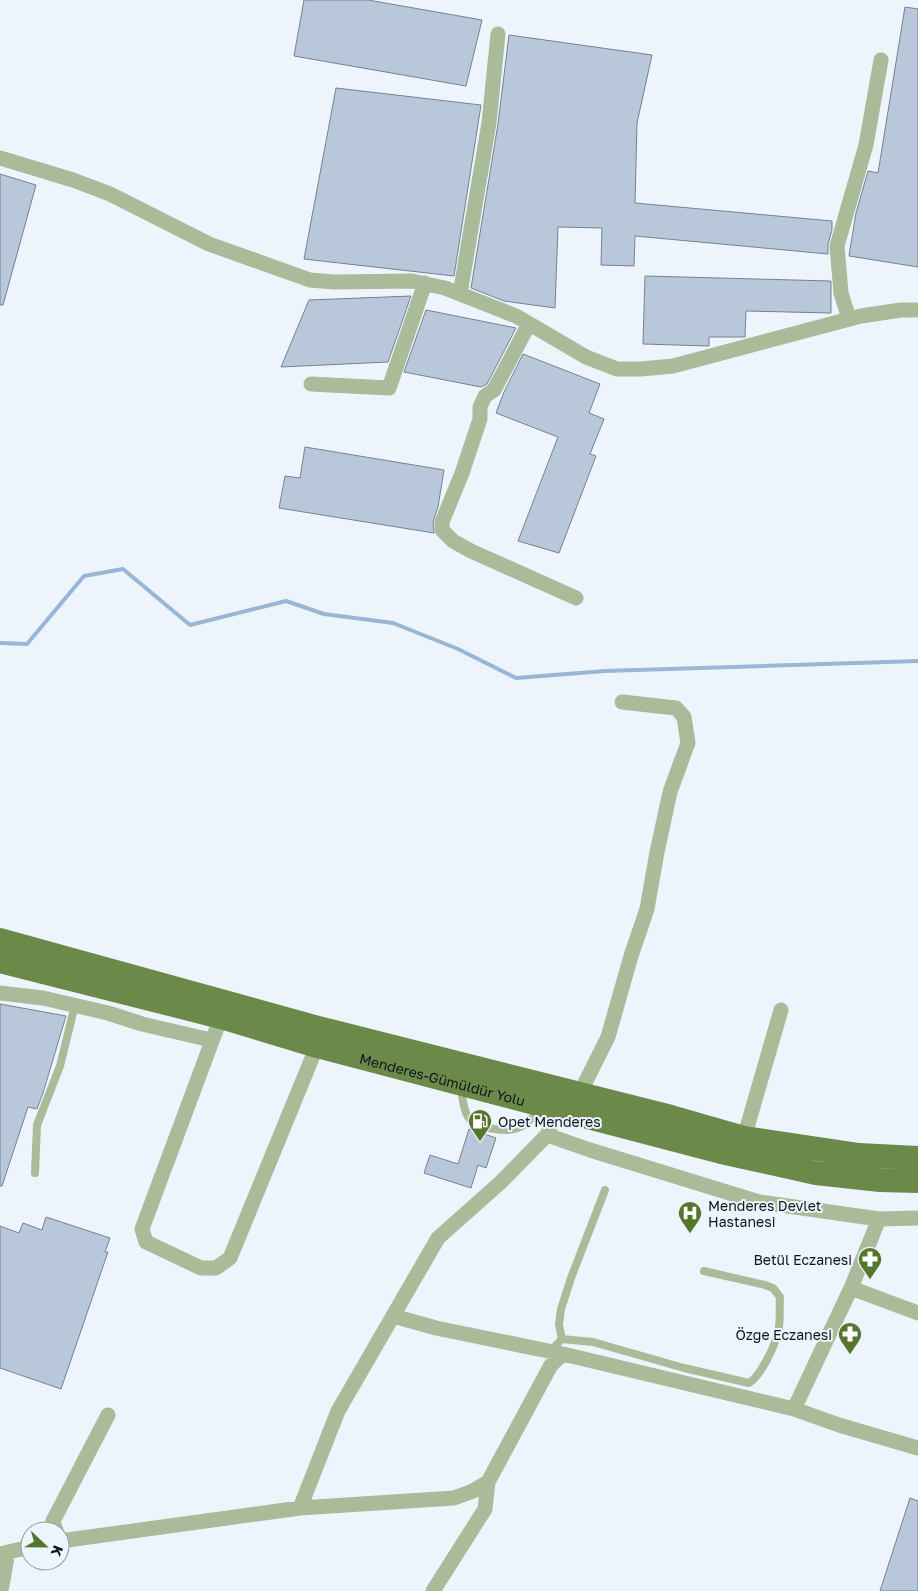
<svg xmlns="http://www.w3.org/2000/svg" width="918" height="1591" viewBox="0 0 918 1591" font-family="'Golos Text',sans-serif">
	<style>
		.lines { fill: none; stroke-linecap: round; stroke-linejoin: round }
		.stream { stroke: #9ab5d5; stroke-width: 4 }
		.building { fill: #b8c7da; stroke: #738293 }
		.lane { stroke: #a9bb99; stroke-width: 8 }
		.street { stroke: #a9bb99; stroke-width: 15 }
		.primary { stroke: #6b8a4a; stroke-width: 24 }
		.labels { text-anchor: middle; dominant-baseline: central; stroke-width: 4; stroke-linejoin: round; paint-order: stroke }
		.street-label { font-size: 14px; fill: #10151c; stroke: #eef4fc }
		.poi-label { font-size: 14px; fill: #10151c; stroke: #eef4fc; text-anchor: start }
	</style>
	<rect width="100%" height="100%" fill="#eef4fc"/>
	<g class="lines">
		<path class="stream" d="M 0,643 L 27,644 L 84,576 L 123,569 L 190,625 L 286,601 L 324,614 L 393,623 L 458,649 L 516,678 L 605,671 L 918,661"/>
	</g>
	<path class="building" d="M 304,0 L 368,0 L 482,20 L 466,86 L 294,56 Z
		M 905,7 L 918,9 L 918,267 L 849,256 L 856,213 L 868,171 L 878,173 Z
		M 509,35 L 652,55 L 637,123 L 635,203 L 832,221 L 832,230 L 828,244 L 828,254 L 635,236 L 634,266 L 601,265 L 602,228 L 558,227 L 555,308 L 504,301 L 471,288 L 498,124 Z
		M 336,88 L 481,105 L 454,276 L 304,259 Z
		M 0,174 L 36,185 L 3,305 L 0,305 Z
		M 645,276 L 831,281 L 831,313 L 746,311 L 745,337 L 709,337 L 709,346 L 643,344 Z
		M 411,296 L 388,362 L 281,367 L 309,300 Z
		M 426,310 L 516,328 L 487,384 L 481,387 L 404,372 Z
		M 523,354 L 600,384 L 589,413 L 604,419 L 590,454 L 596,456 L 559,553 L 518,541 L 558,437 L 496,413 L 504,392 Z
		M 305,447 L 444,470 L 438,507 L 433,522 L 434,533 L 279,508 L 285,476 L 300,478 Z
		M 0,1004 L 66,1016 L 43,1093 L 37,1109 L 28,1107 L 2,1186 L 0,1186 Z
		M 469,1129 L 496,1138 L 486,1168 L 478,1165 L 471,1188 L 424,1173 L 430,1155 L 458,1164 Z
		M 46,1217 L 110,1238 L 105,1252 L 108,1252 L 61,1389 L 0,1368 L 0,1226 L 19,1233 L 23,1223 L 42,1230 Z
		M 910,1498 L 918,1501 L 918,1591 L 880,1591 Z"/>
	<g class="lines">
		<path class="lane" d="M 461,1086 C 462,1096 463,1109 468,1117 C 476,1129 509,1133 520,1127 C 529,1123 535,1115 541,1108
			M 35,1173 L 37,1125 L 60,1066 L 75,1005
			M 562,1339 L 559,1325 L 561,1309 L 571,1278 L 605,1190
			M 555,1352 L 556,1345 L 562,1339 L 593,1342 L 684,1368 L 749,1383 C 760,1377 775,1346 778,1332 C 781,1321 779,1308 780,1297 L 773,1288 L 765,1285 L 704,1271"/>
		<path class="street" d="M 0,158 L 73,180 L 110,194 L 209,244 L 310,280 L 334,282 L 412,281 L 445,288 L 516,316 L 586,357 L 617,369 L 641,369 L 673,366 L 861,316 L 901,310 L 918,310
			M 460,294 L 489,123 L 498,34
			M 849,319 L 841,293 L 837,246 L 866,145 L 881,60
			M 529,324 L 494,390 L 485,396 L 480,407 L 480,419 L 462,473 L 442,522 L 442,530 L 453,541 L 471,551 L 576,598
			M 311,384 L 389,388 L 425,283
			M 0,993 L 43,998 L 108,1013 L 142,1024 L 211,1040
			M 221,1017 L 142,1229 L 146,1242 L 201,1268 L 216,1268 L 230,1258 L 317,1046
			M 579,1095 L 608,1037 L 631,956 L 647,909 L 657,852 L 670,792 L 688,743 L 684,717 L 676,708 L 622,702
			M 547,1135 L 590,1150 L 759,1202 L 879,1219 L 918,1218
			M 744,1138 L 781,1010
			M 851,1288 L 918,1313
			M 393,1316 L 436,1328 L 563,1354 L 794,1409 L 839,1425 L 918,1448
			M 794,1409 L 851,1288 L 879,1219
			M 300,1508 L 338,1411 L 438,1238 L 501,1182 L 547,1135 L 558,1109
			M 56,1531 L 53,1521 L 108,1415
			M 60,1541 L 300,1508 L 454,1498 L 473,1491 L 488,1482 L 551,1365 L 563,1354
			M 0,1554 L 30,1547
			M 1,1591 L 8,1552
			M 433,1591 L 485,1509 L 488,1482"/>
		<g class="primary">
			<path d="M 0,940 L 322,1029 L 671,1117 L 744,1138 L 859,1155 L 918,1158"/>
			<path id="s1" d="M 0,961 L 221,1017 L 317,1046 L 721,1152 L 816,1173 L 880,1180 L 918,1181"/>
		</g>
	</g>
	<defs>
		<g id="fuel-pin" transform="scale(1.25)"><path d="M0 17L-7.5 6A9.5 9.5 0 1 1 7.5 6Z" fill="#55762d" stroke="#eef4fc"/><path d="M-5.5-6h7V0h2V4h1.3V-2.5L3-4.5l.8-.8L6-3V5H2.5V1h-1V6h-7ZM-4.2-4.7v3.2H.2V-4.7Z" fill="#fff"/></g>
		<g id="hospital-pin" transform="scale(1.25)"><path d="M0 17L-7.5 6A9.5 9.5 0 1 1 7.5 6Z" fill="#55762d" stroke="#eef4fc"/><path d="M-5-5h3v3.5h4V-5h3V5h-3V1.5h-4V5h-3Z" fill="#fff"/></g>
		<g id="pharmacy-pin" transform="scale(1.25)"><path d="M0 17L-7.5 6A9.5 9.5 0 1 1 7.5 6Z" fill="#55762d" stroke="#eef4fc"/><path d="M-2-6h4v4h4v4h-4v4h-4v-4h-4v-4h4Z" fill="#fff"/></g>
	</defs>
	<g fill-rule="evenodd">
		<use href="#fuel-pin" x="480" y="1121"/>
		<use href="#hospital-pin" x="690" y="1213"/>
		<use href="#pharmacy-pin" x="870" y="1259"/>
		<use href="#pharmacy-pin" x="850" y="1334"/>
	</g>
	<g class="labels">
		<g class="street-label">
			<text stroke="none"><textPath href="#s1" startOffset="458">Menderes-Gümüldür Yolu</textPath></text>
		</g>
		<g class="poi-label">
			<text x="498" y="1121">Opet Menderes</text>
			<text x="708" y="1205">Menderes Devlet<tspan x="708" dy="16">Hastanesi</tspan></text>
			<text x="852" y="1259" text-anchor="end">Betül Eczanesi</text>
			<text x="832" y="1334" text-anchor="end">Özge Eczanesi</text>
		</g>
	</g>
	<g transform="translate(45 1546) rotate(112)"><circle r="24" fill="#eef4fc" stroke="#959ba2"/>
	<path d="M0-4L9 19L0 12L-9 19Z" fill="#55762d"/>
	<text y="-8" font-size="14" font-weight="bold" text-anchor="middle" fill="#10151c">K</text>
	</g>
</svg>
